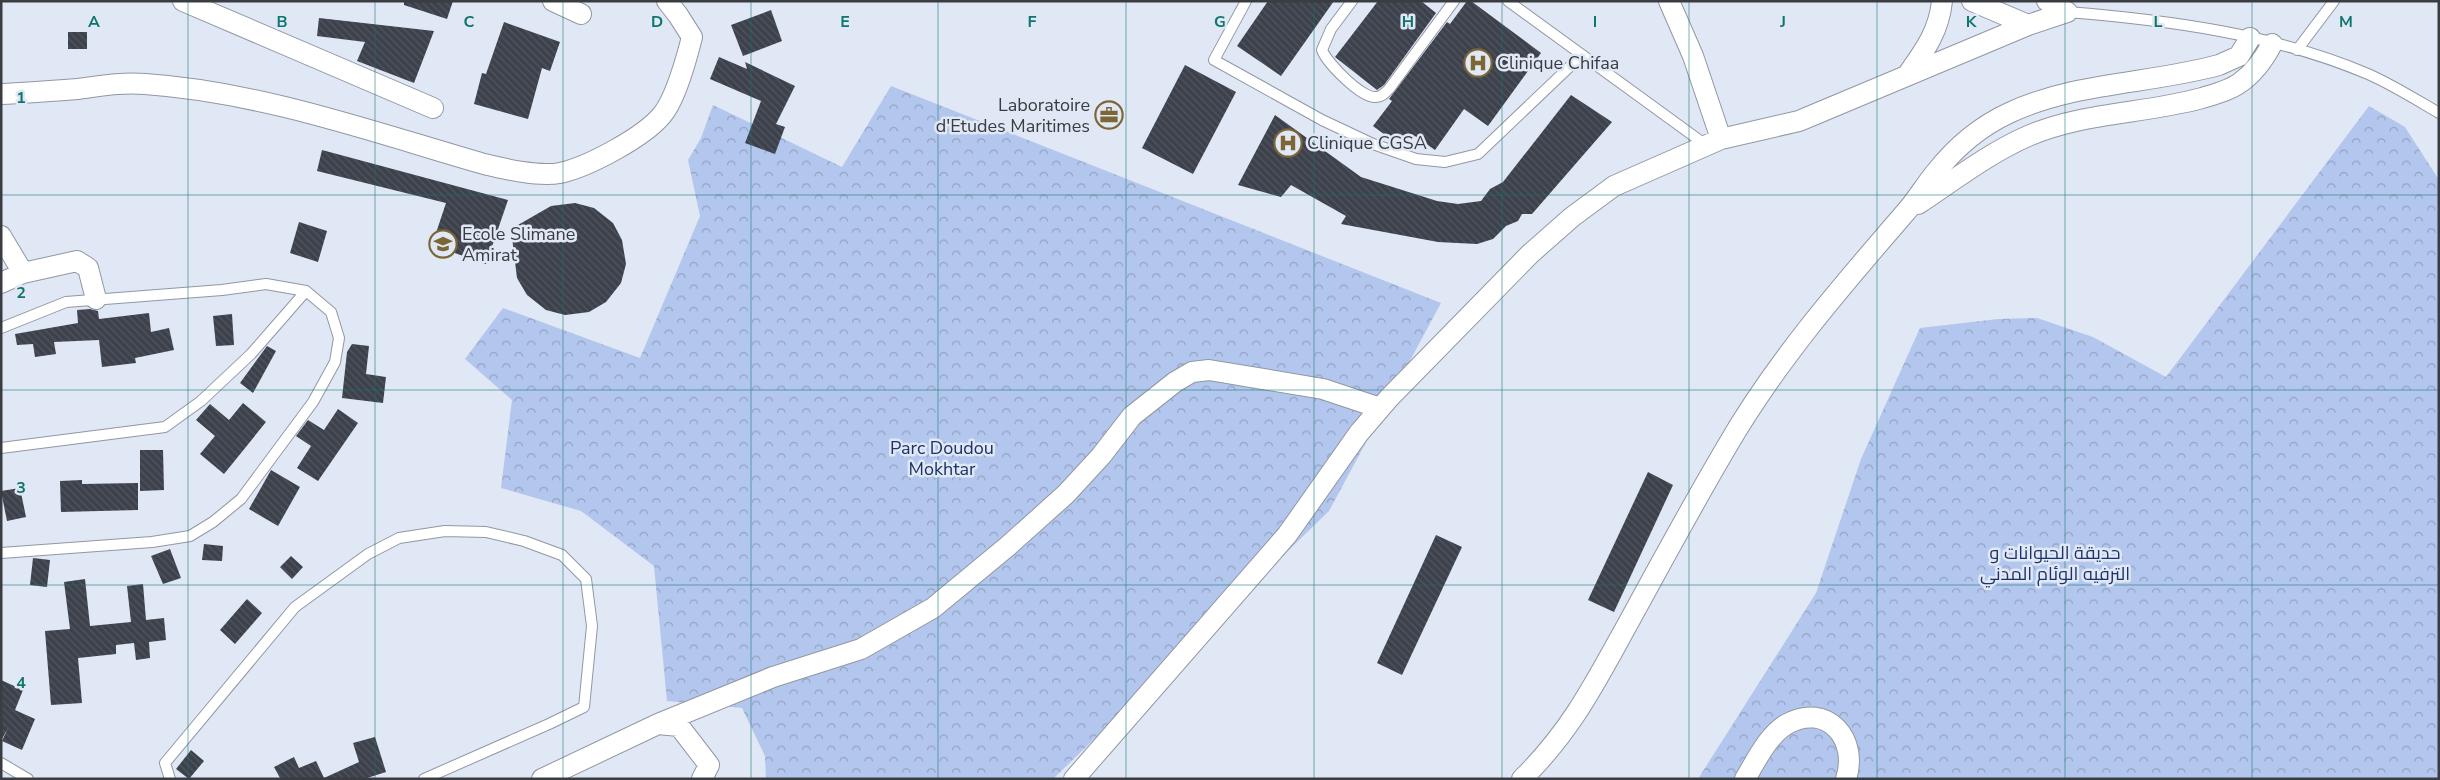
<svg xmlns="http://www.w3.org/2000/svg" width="2440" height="780" viewBox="0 0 2440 780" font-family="'Nunito Sans',Cairo,sans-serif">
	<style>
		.park { fill: url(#park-crowns) }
		.building { fill: url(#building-back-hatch) }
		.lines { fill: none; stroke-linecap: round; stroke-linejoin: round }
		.service-casing { stroke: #9197a3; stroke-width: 12 }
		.minor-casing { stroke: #9197a3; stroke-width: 22 }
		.service { stroke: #fff; stroke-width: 10 }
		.minor { stroke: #fff; stroke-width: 20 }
		.grid { fill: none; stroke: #0f766e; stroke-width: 1; stroke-opacity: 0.55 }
		.labels { text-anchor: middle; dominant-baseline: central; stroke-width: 5; stroke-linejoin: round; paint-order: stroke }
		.poi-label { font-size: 18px; fill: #393c41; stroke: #e0e7f5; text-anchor: start }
		.park-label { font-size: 18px; fill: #1d3268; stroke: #e0e7f5 }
		.grid-label { font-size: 16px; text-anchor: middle; font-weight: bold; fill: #0f766e; stroke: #e0e7f5; stroke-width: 5; stroke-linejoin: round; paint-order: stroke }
	</style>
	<defs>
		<pattern id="park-crowns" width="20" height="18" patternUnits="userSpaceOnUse" patternTransform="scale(1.25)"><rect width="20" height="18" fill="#b3c6ed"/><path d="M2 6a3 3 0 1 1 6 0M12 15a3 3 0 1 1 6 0" fill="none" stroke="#93a2c2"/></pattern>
		<pattern id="building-back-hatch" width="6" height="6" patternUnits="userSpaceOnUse" patternTransform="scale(1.25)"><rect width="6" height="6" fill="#3c414c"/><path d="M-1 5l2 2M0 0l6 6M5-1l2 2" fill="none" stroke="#50555e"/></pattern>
	</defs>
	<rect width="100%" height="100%" fill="#e0e7f5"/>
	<path class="park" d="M 891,86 L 1441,303 L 1329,511 L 1053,779 L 766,779 L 765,756 L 742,708 L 667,701 L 654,566 L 581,511 L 501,488 L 512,400 L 465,359 L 503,308 L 640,358 L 700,216 L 688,160 L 701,138 L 713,105 L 842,167 Z
		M 2369,106 L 2405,127 L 2439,180 L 2439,779 L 1698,779 L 1816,593 L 1861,459 L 1920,328 L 1998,319 L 2037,318 L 2093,337 L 2166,377 Z"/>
	<path class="building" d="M 404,1 L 453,1 L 447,19 L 404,5 Z
		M 1268,1 L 1334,1 L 1281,76 L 1237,46 Z
		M 1378,1 L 1421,1 L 1436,13 L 1384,85 L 1377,90 L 1335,57 Z
		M 1467,1 L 1471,1 L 1541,53 L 1488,126 L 1464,109 L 1435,150 L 1415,136 L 1406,148 L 1400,146 L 1373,126 L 1392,101 L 1389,99 L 1447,22 L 1450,24 Z
		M 771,10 L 782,41 L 743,56 L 731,25 Z
		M 319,18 L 434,31 L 414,83 L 357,61 L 365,42 L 317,36 Z
		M 504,22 L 560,42 L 550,71 L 542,68 L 528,119 L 474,104 L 482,73 L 486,74 Z
		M 68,32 L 87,32 L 87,49 L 68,49 Z
		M 719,57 L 747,69 L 745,62 L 795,86 L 776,124 L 785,127 L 775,154 L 745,143 L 761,101 L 710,79 Z
		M 1185,65 L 1236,92 L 1193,174 L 1142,148 Z
		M 1571,95 L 1612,122 L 1532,214 L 1522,214 L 1518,221 L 1506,226 L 1493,239 L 1477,244 L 1438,242 L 1341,224 L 1346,216 L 1291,185 L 1281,197 L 1238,185 L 1275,115 L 1361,177 L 1437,201 L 1458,204 L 1481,201 L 1490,189 L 1503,182 Z
		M 322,150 L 508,200 L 486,264 L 432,245 L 446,203 L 317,171 Z
		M 575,203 L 594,208 L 613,223 L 622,240 L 626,264 L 621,283 L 606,302 L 589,312 L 565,315 L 546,310 L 527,295 L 517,278 L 511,229 L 551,206 Z
		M 299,222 L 327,231 L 318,262 L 290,253 Z
		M 90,309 L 98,311 L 99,319 L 149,313 L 151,332 L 169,328 L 174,350 L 135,358 L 136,363 L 102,367 L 99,340 L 54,342 L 56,354 L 35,357 L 33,344 L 17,345 L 15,334 L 78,323 L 77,310 Z
		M 232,314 L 234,345 L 216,346 L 213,316 Z
		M 352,344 L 369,346 L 366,374 L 386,377 L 383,403 L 342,398 L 347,352 Z
		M 267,346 L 276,351 L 253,393 L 240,383 Z
		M 243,403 L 266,422 L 224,474 L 200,454 L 215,436 L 196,420 L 210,404 L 229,420 Z
		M 338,409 L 358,423 L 318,481 L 297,468 L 311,446 L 296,436 L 308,420 L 324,430 Z
		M 140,450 L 163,450 L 164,490 L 140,491 Z
		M 271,470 L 300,487 L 278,526 L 249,509 Z
		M 1648,472 L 1673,485 L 1614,612 L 1588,600 Z
		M 82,480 L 82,484 L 138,483 L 138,510 L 61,512 L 60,481 Z
		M 20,488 L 26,517 L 7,521 L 1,491 Z
		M 1436,535 L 1462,547 L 1402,675 L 1377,663 Z
		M 204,544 L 223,546 L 222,561 L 202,560 Z
		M 170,549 L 181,578 L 163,584 L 151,556 Z
		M 291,556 L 303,567 L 292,579 L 280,567 Z
		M 33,558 L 50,560 L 47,587 L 30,585 Z
		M 85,579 L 90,626 L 131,622 L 127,586 L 143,584 L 146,620 L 164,618 L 166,640 L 149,642 L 150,658 L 136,660 L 134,643 L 116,645 L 116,654 L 78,658 L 82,703 L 51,705 L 45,631 L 70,629 L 64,582 Z
		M 247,599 L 262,613 L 235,644 L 220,630 Z
		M 1,680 L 23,690 L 15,710 L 35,719 L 22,750 L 2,741 L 8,728 L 1,741 Z
		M 375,737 L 386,772 L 364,779 L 277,779 L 280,778 L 274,767 L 294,757 L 299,768 L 316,761 L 324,778 L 359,762 L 353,743 Z
		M 191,750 L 204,761 L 189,779 L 176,769 Z"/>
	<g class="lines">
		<g class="service-casing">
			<path id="service" d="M 1246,1 L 1214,60 L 1322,120 L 1373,144 L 1416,159 L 1445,162 L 1478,154 L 1582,55
				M 1352,1 L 1331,29 L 1322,50 C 1327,63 1362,99 1376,97 C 1382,97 1385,93 1389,89 L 1454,1
				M 1508,1 L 1706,145
				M 2067,12 C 2168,20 2274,34 2368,74 C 2393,85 2415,99 2439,113
				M 2297,50 L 2334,1
				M 1,328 L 66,302 L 222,290 L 266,284 L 306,291 L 331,312 L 339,338 L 335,362 L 313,402 L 241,499 L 213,522 L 190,536 L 152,542 L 1,553
				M 1,448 L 165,427 L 201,401 L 251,354 L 306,291
				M 1,763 L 28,779
				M 170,779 L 165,763 L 295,607 L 368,554 L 399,538 L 445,531 L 486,532 L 524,541 L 562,555 L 586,579 L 592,626 L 584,707 L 549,724 L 424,779"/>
		</g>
		<g class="minor-casing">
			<path id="minor" d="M 183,1 L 433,108
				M 553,1 L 581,14
				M 1669,1 L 1693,56 L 1721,139
				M 1972,1 L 2028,25 L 2067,12 L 2047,1
				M 1908,74 C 1925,50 1939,31 1942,1
				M 1,94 C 27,93 52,91 77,89 C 100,86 122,82 145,84 C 261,92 373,132 484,164 C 505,169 538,177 560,173 C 588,167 644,137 662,115 C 675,100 687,57 692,37 L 678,15 L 667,1
				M 1918,204 C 1953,181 1989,153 2028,136 C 2083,112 2145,114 2202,98 C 2215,94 2231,90 2241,82 C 2255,72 2264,59 2272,44
				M 1,236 L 23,273
				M 1,283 L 23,273 L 77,261 L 88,268 L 96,299
				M 658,724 L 679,726 L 709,765 L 702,779
				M 542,779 L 658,724 L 773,677 L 861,649 L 933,608 L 1008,546 L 1066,494 L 1101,456 L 1132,416 L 1175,382 L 1192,372 L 1209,370 L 1323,389 L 1380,408
				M 1074,779 L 1287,535 L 1359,433 L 1389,398 L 1530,254 L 1572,217 L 1614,186 L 1721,139 L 1799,121 L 2028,25
				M 1522,779 C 1573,729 1597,679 1631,618 C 1662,561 1693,504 1726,448 C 1775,363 1840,288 1904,214 C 1916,201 1925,185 1936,172 C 1955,148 1981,126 2009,113 C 2075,82 2150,84 2219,65 L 2239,56 L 2250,38
				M 1745,779 C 1756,761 1768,735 1787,724 C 1827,702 1859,739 1846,779"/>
		</g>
		<use href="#service" class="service"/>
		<use href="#minor" class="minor"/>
	</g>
	<path class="grid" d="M 188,1 L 188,779M 375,1 L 375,779M 563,1 L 563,779M 751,1 L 751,779M 938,1 L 938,779M 1126,1 L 1126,779M 1314,1 L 1314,779M 1502,1 L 1502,779M 1689,1 L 1689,779M 1877,1 L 1877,779M 2065,1 L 2065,779M 2252,1 L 2252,779M 1,195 L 2439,195M 1,390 L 2439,390M 1,585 L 2439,585"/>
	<defs>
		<g id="hospital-ring" transform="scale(1.4375)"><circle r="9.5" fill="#e0e7f5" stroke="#7c6636" stroke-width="1.5"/><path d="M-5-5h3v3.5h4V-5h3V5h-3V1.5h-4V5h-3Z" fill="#7c6636"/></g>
		<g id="office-ring" transform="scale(1.4375)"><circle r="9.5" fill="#e0e7f5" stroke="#7c6636" stroke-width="1.5"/><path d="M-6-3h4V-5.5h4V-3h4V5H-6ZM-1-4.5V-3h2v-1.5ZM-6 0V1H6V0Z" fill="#7c6636"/></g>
		<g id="school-ring" transform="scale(1.4375)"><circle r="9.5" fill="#e0e7f5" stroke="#7c6636" stroke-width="1.5"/><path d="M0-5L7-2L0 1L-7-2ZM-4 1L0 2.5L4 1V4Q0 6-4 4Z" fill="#7c6636"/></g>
	</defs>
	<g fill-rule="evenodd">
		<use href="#hospital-ring" x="1478" y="63"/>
		<use href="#office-ring" x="1109" y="115"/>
		<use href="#hospital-ring" x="1288" y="143"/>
		<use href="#school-ring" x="443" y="244"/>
	</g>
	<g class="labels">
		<g class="poi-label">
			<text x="1497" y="63">Clinique Chifaa</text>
			<text x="1090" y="105" text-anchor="end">Laboratoire<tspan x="1090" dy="21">d'Etudes Maritimes</tspan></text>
			<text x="1307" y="143">Clinique CGSA</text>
			<text x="462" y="234">Ecole Slimane<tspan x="462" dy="21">Amirat</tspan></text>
		</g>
		<g class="park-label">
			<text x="942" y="448">Parc Doudou<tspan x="942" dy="21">Mokhtar</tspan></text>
			<text x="2055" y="553">حديقة الحيوانات و<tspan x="2055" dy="21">الترفيه الوئام المدني</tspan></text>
		</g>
	</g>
	<g class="grid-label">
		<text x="94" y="27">A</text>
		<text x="282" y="27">B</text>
		<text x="469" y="27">C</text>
		<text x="657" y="27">D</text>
		<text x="845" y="27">E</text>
		<text x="1032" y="27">F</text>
		<text x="1220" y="27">G</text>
		<text x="1408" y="27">H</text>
		<text x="1595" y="27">I</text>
		<text x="1783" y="27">J</text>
		<text x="1971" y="27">K</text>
		<text x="2158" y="27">L</text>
		<text x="2346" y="27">M</text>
		<text x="21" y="103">1</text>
		<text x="21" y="298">2</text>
		<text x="21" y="493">3</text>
		<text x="21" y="688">4</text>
	</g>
	<rect width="2440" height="780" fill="none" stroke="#393c41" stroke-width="5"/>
</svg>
